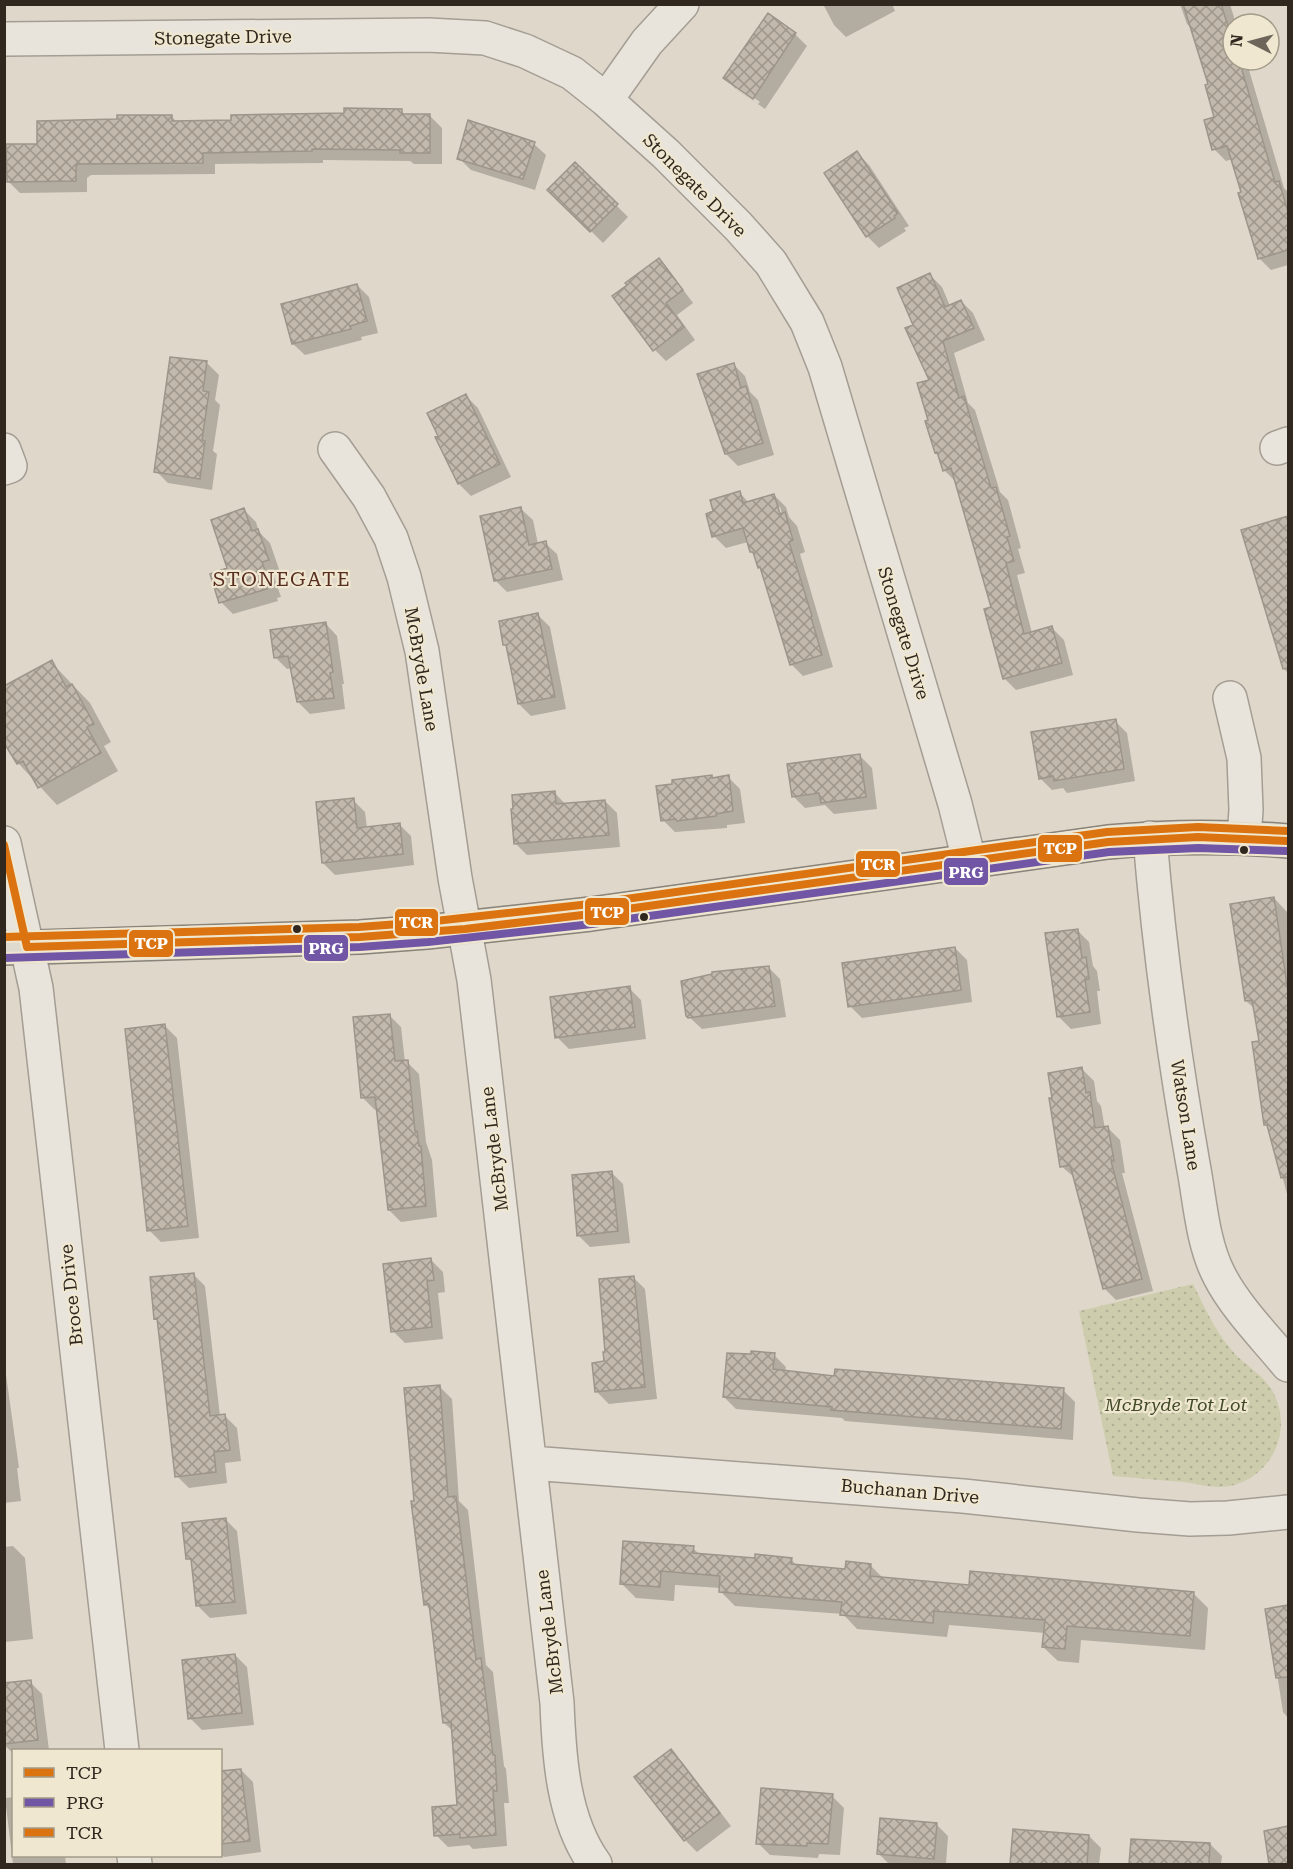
<svg xmlns="http://www.w3.org/2000/svg" width="1293" height="1869" viewBox="0 0 1293 1869" font-family="'Roboto Serif',serif">
	<style>
		.park { fill: url(#park-dots) }
		.shadow { fill: #0003; fill-rule: evenodd }
		.building { fill: url(#building-cross-hatch); stroke: #9e958a; stroke-width: 1.5 }
		.lines { fill: none; stroke-linecap: round; stroke-linejoin: round }
		.minor-casing { stroke: #a49d94; stroke-width: 36 }
		.major-casing { stroke: #89837a; stroke-width: 36 }
		.minor { stroke: #e8e4db; stroke-width: 33 }
		.major { stroke: #dedacd; stroke-width: 33 }
		.bus-1-casing { stroke: #f0e7d0; stroke-width: 12 }
		.bus-2-casing { stroke: #f0e7d0; stroke-width: 12 }
		.bus-3-casing { stroke: #f0e7d0; stroke-width: 12 }
		.bus-1 { stroke: #db7410; stroke-width: 8 }
		.bus-2 { stroke: #7156a5; stroke-width: 8 }
		.bus-3 { stroke: #db7410; stroke-width: 8 }
		.bus-dot { fill: #30271e; stroke: #f0e7d0; stroke-width: 2 }
		.labels { text-anchor: middle; dominant-baseline: central; stroke-width: 4.5; stroke-linejoin: round; paint-order: stroke }
		.street-label { font-size: 18px; fill: #30271e; stroke: #f0e7d0 }
		.park-label { font-size: 18px; font-style: italic; fill: #414a27; stroke: #f0e7d0 }
		.neighbourhood-label { font-size: 20px; letter-spacing: 1.5px; fill: #582e23; stroke: #f0e7d0 }
		.line-badge { stroke: #f0e7d0; stroke-width: 2 }
		.badge-label { font-size: 16px; text-anchor: middle; font-weight: bold; fill: #fff }
	</style>
	<defs>
		<pattern id="park-dots" width="8" height="8" patternUnits="userSpaceOnUse" patternTransform="scale(1.5)"><rect width="8" height="8" fill="#cdcdae"/><path d="M2 2h.1M6 6h.1" fill="none" stroke="#b0b095" stroke-width="1.8" stroke-linecap="round"/></pattern>
		<pattern id="building-cross-hatch" width="8" height="8" patternUnits="userSpaceOnUse" patternTransform="scale(1.5)"><rect width="8" height="8" fill="#c2b8ab"/><path d="M0 0l8 8M0 8l8-8" fill="none" stroke="#9e968b"/></pattern>
	</defs>
	<rect width="100%" height="100%" fill="#dfd8ca"/>
	<path class="park" d="M 1193,1284 C 1204,1306 1214,1329 1230,1348 C 1242,1364 1262,1373 1272,1390 C 1282,1408 1284,1429 1276,1448 C 1266,1471 1244,1487 1219,1487 C 1207,1487 1194,1483 1182,1482 C 1159,1480 1136,1478 1113,1476 L 1079,1311 Z"/>
	<path class="shadow" d="M 823,4 L 892,4 L 895,11 L 846,37 L 834,25 Z
		M 1180,4 L 1230,4 L 1236,24 L 1233,24 L 1233,60 L 1246,60 L 1284,188 L 1288,192 L 1288,265 L 1271,270 L 1259,258 L 1232,159 L 1226,161 L 1214,149 L 1216,118 L 1210,85 L 1192,29 L 1187,24 Z
		M 795,34 L 807,46 L 765,109 L 737,90 L 725,78 ZM 736,86 L 760,102 L 758,104 L 736,89 Z
		M 401,110 L 406,116 L 430,116 L 442,128 L 442,164 L 414,164 L 410,161 L 323,160 L 323,163 L 215,164 L 215,174 L 91,175 L 87,178 L 87,192 L 20,193 L 8,181 L 38,145 L 119,120 L 171,116 L 177,122 L 233,121 Z
		M 534,144 L 546,155 L 535,190 L 471,170 L 459,158 Z
		M 857,153 L 869,165 L 909,226 L 904,228 L 906,231 L 879,248 L 867,236 Z
		M 575,164 L 628,217 L 603,243 L 550,190 Z
		M 658,260 L 670,272 L 693,303 L 677,315 L 695,340 L 666,361 L 655,350 Z
		M 930,275 L 942,287 L 950,306 L 961,301 L 973,313 L 985,340 L 954,353 L 968,403 L 975,410 L 1000,492 L 1008,500 L 1021,548 L 1018,549 L 1025,573 L 1017,575 L 1032,633 L 1052,628 L 1064,640 L 1073,675 L 1016,690 L 1004,678 L 993,608 L 956,482 L 944,470 L 940,457 L 936,452 L 930,421 L 931,381 L 915,326 Z
		M 357,285 L 369,297 L 378,333 L 361,337 L 362,340 L 305,355 L 293,344 Z
		M 207,363 L 219,375 L 215,400 L 220,405 L 213,451 L 217,454 L 212,490 L 168,483 L 156,471 Z
		M 733,364 L 745,376 L 750,392 L 758,400 L 774,455 L 738,466 L 726,454 Z
		M 466,396 L 478,408 L 511,477 L 471,496 L 459,484 L 437,438 Z
		M 740,493 L 749,503 L 774,495 L 786,507 L 789,517 L 797,526 L 805,552 L 800,554 L 833,667 L 803,676 L 791,664 L 762,570 L 756,556 L 751,552 L 748,542 L 726,548 L 714,536 ZM 777,507 L 780,507 L 784,520 L 781,521 Z
		M 521,509 L 533,520 L 538,544 L 545,543 L 557,554 L 563,580 L 507,592 L 495,580 Z
		M 244,510 L 256,522 L 259,532 L 270,543 L 280,572 L 273,574 L 281,597 L 277,598 L 278,601 L 233,614 L 221,602 Z
		M 1288,517 L 1288,673 L 1284,669 L 1243,531 Z
		M 538,615 L 550,627 L 566,709 L 531,716 L 519,704 L 509,649 L 505,645 Z
		M 326,624 L 337,636 L 344,684 L 342,684 L 345,709 L 310,714 L 298,702 L 292,668 L 287,669 L 275,657 Z
		M 51,662 L 90,703 L 111,742 L 104,746 L 118,771 L 57,805 L 18,763 Z
		M 1115,721 L 1127,733 L 1135,781 L 1067,793 L 1063,788 L 1052,790 L 1040,778 Z
		M 860,756 L 872,768 L 877,809 L 834,814 L 825,805 L 805,808 L 793,796 Z
		M 712,776 L 714,779 L 728,777 L 740,789 L 745,823 L 727,825 L 727,828 L 675,832 L 663,820 Z
		M 555,793 L 566,805 L 605,801 L 617,813 L 620,847 L 527,855 L 515,843 Z
		M 353,800 L 365,812 L 367,828 L 399,824 L 411,836 L 414,865 L 335,875 L 323,863 Z
		M 1274,898 L 1288,913 L 1288,1198 L 1270,1129 L 1266,1125 L 1260,1042 L 1255,1009 L 1246,1001 Z
		M 1077,930 L 1089,942 L 1093,966 L 1097,971 L 1100,991 L 1097,991 L 1101,1024 L 1071,1029 L 1059,1017 Z
		M 955,948 L 967,960 L 972,1002 L 862,1018 L 850,1006 Z
		M 768,967 L 780,979 L 786,1017 L 702,1029 L 688,1016 Z
		M 629,988 L 641,1000 L 646,1039 L 569,1049 L 557,1037 Z
		M 389,1015 L 401,1027 L 405,1062 L 407,1062 L 419,1074 L 426,1142 L 432,1160 L 437,1217 L 401,1222 L 389,1210 L 378,1109 L 375,1110 L 363,1098 Z
		M 165,1026 L 177,1038 L 199,1238 L 161,1242 L 149,1230 Z
		M 1082,1069 L 1094,1081 L 1097,1101 L 1101,1106 L 1105,1129 L 1108,1128 L 1120,1140 L 1125,1173 L 1122,1173 L 1153,1291 L 1116,1300 L 1104,1288 L 1075,1178 L 1061,1166 Z
		M 611,1172 L 623,1184 L 630,1243 L 590,1247 L 578,1235 Z
		M 431,1260 L 443,1272 L 445,1292 L 438,1293 L 443,1339 L 405,1343 L 393,1331 Z
		M 193,1274 L 205,1286 L 220,1416 L 225,1416 L 237,1428 L 241,1461 L 225,1463 L 227,1483 L 189,1488 L 177,1476 L 159,1321 L 156,1318 Z
		M 633,1277 L 645,1289 L 657,1399 L 609,1404 L 597,1392 Z
		M 774,1355 L 786,1367 L 785,1372 L 836,1377 L 1063,1390 L 1075,1402 L 1073,1440 L 845,1421 L 842,1418 L 736,1409 L 724,1397 Z
		M 4,1360 L 19,1468 L 17,1468 L 21,1501 L 4,1503 Z
		M 440,1387 L 452,1399 L 459,1501 L 468,1510 L 486,1665 L 493,1672 L 504,1766 L 506,1769 L 509,1803 L 504,1803 L 507,1846 L 473,1849 L 469,1845 L 448,1847 L 436,1835 L 458,1807 L 453,1731 L 444,1723 L 431,1611 L 425,1604 L 416,1503 Z
		M 225,1519 L 237,1531 L 247,1614 L 210,1618 L 198,1606 L 193,1563 L 188,1558 Z
		M 13,1546 L 25,1558 L 33,1639 L 4,1642 L 4,1547 Z
		M 693,1548 L 700,1555 L 757,1560 L 791,1559 L 798,1567 L 846,1570 L 870,1565 L 884,1579 L 970,1587 L 1193,1593 L 1208,1608 L 1205,1650 L 1081,1640 L 1079,1663 L 1058,1661 L 1043,1647 L 1045,1633 L 949,1625 L 947,1637 L 857,1629 L 843,1614 L 735,1606 L 720,1591 L 720,1588 L 675,1585 L 674,1601 L 636,1598 L 621,1583 Z
		M 1288,1607 L 1288,1718 L 1283,1712 L 1267,1610 Z
		M 235,1655 L 247,1667 L 254,1725 L 202,1730 L 190,1718 Z
		M 30,1682 L 42,1694 L 49,1750 L 14,1750 L 14,1754 L 4,1745 L 4,1685 Z
		M 671,1751 L 683,1763 L 731,1826 L 697,1852 L 685,1840 Z
		M 241,1770 L 253,1782 L 261,1852 L 224,1857 L 220,1853 L 220,1772 Z
		M 832,1796 L 844,1808 L 840,1855 L 819,1854 L 818,1858 L 770,1855 L 758,1843 Z
		M 14,1797 L 14,1856 L 65,1856 L 66,1864 L 13,1864 L 5,1798 Z
		M 936,1824 L 948,1836 L 946,1864 L 889,1864 L 878,1853 Z
		M 1288,1828 L 1288,1864 L 1271,1864 L 1265,1832 Z
		M 1014,1830 L 1089,1836 L 1101,1848 L 1099,1864 L 1011,1864 Z
		M 1132,1841 L 1210,1844 L 1222,1856 L 1221,1864 L 1131,1864 Z"/>
	<path class="building" d="M 1183,4 L 1221,4 L 1233,42 L 1233,60 L 1239,60 L 1275,182 L 1279,181 L 1288,212 L 1288,250 L 1258,259 L 1238,193 L 1241,192 L 1227,146 L 1212,150 L 1204,120 L 1214,117 L 1205,85 L 1208,84 Z
		M 768,13 L 796,33 L 753,99 L 723,78 Z
		M 344,108 L 402,109 L 402,114 L 430,114 L 430,153 L 400,153 L 400,150 L 312,149 L 312,151 L 203,153 L 203,163 L 78,164 L 76,166 L 76,181 L 7,182 L 6,144 L 37,144 L 37,121 L 117,119 L 117,115 L 172,115 L 172,121 L 231,120 L 231,115 L 344,113 Z
		M 468,120 L 535,142 L 523,179 L 457,159 Z
		M 857,151 L 898,213 L 894,216 L 895,218 L 866,237 L 824,173 Z
		M 575,162 L 618,204 L 590,232 L 547,190 Z
		M 659,258 L 683,290 L 666,303 L 684,327 L 653,351 L 612,296 L 627,285 L 625,283 Z
		M 930,273 L 945,307 L 961,300 L 974,328 L 943,341 L 959,398 L 964,396 L 991,488 L 996,487 L 1010,536 L 1007,537 L 1014,561 L 1006,563 L 1024,634 L 1052,626 L 1062,663 L 1003,679 L 984,609 L 991,607 L 951,468 L 943,471 L 937,452 L 935,453 L 925,421 L 928,420 L 917,383 L 929,380 L 905,328 L 913,325 L 897,288 Z
		M 357,284 L 367,321 L 350,326 L 351,329 L 292,344 L 281,304 Z
		M 170,357 L 207,361 L 203,391 L 209,392 L 202,440 L 205,441 L 200,479 L 154,472 Z
		M 734,363 L 741,388 L 746,386 L 763,443 L 725,454 L 697,374 Z
		M 466,394 L 500,464 L 458,484 L 435,437 L 438,436 L 427,413 Z
		M 740,491 L 743,503 L 774,494 L 780,514 L 785,512 L 793,540 L 789,542 L 812,616 L 811,617 L 822,655 L 790,665 L 760,567 L 758,568 L 753,552 L 750,552 L 743,528 L 712,537 L 706,514 L 713,511 L 710,500 Z
		M 521,507 L 529,545 L 546,541 L 552,569 L 494,581 L 480,516 Z
		M 244,508 L 252,531 L 258,529 L 269,560 L 262,562 L 270,585 L 266,586 L 267,589 L 219,603 L 210,574 L 227,568 L 211,520 Z
		M 1288,516 L 1288,668 L 1283,669 L 1241,530 Z
		M 538,613 L 555,697 L 518,704 L 506,645 L 503,645 L 499,621 Z
		M 326,622 L 333,672 L 330,673 L 334,698 L 297,702 L 288,656 L 274,658 L 270,630 Z
		M 52,660 L 66,687 L 72,684 L 94,724 L 87,727 L 101,753 L 38,788 L 23,761 L 17,764 L 4,743 L 4,686 Z
		M 1116,719 L 1124,769 L 1054,781 L 1053,776 L 1039,779 L 1031,732 Z
		M 860,754 L 866,797 L 821,803 L 819,793 L 792,797 L 787,764 Z
		M 712,775 L 712,778 L 729,775 L 733,811 L 716,814 L 716,816 L 677,821 L 676,819 L 661,821 L 656,786 L 672,784 L 672,780 Z
		M 555,791 L 556,804 L 605,800 L 609,835 L 514,844 L 511,809 L 513,809 L 512,795 Z
		M 354,798 L 357,828 L 400,823 L 403,854 L 322,863 L 316,802 Z
		M 1274,897 L 1288,992 L 1288,1177 L 1281,1178 L 1267,1125 L 1264,1125 L 1252,1042 L 1259,1041 L 1252,1000 L 1245,1001 L 1230,904 Z
		M 1078,929 L 1082,958 L 1086,957 L 1089,979 L 1085,980 L 1090,1012 L 1057,1017 L 1045,933 Z
		M 955,947 L 961,990 L 848,1007 L 842,963 Z
		M 769,966 L 775,1006 L 688,1018 L 686,1016 L 681,981 L 712,974 L 712,972 Z
		M 630,986 L 635,1027 L 555,1038 L 550,997 Z
		M 390,1014 L 395,1061 L 408,1060 L 415,1131 L 417,1131 L 419,1146 L 421,1146 L 426,1206 L 388,1210 L 375,1097 L 361,1098 L 353,1017 Z
		M 165,1024 L 188,1226 L 147,1231 L 125,1029 Z
		M 1082,1067 L 1086,1093 L 1090,1092 L 1095,1128 L 1108,1126 L 1114,1161 L 1111,1161 L 1142,1279 L 1103,1289 L 1070,1165 L 1060,1167 L 1049,1098 L 1052,1098 L 1048,1073 Z
		M 612,1171 L 618,1231 L 577,1236 L 572,1175 Z
		M 431,1258 L 434,1280 L 427,1281 L 432,1327 L 391,1332 L 383,1264 Z
		M 194,1273 L 210,1416 L 225,1414 L 230,1450 L 214,1452 L 216,1472 L 175,1477 L 157,1318 L 154,1319 L 150,1277 Z
		M 634,1276 L 645,1387 L 595,1392 L 592,1363 L 604,1361 L 603,1352 L 605,1352 L 599,1279 Z
		M 751,1351 L 775,1353 L 773,1369 L 834,1376 L 835,1369 L 1064,1388 L 1061,1429 L 831,1410 L 832,1407 L 723,1397 L 727,1353 L 751,1354 Z
		M 440,1385 L 448,1497 L 456,1496 L 476,1659 L 481,1658 L 493,1755 L 495,1755 L 497,1791 L 493,1791 L 496,1835 L 460,1838 L 460,1834 L 434,1836 L 432,1807 L 457,1805 L 451,1722 L 443,1723 L 429,1604 L 424,1605 L 411,1501 L 414,1501 L 404,1388 Z
		M 226,1518 L 235,1602 L 196,1606 L 191,1559 L 186,1559 L 182,1523 Z
		M 623,1541 L 694,1546 L 693,1553 L 755,1558 L 755,1554 L 792,1558 L 791,1564 L 845,1569 L 846,1561 L 871,1564 L 870,1576 L 969,1585 L 970,1571 L 1194,1592 L 1190,1636 L 1067,1626 L 1065,1649 L 1042,1647 L 1045,1620 L 934,1611 L 933,1623 L 840,1615 L 842,1602 L 719,1592 L 720,1576 L 661,1571 L 660,1587 L 620,1584 Z
		M 1288,1605 L 1288,1677 L 1276,1678 L 1265,1609 Z
		M 235,1654 L 242,1713 L 188,1719 L 182,1660 Z
		M 31,1680 L 38,1740 L 4,1744 L 4,1683 Z
		M 671,1749 L 720,1813 L 684,1841 L 634,1777 Z
		M 241,1769 L 250,1841 L 220,1844 L 220,1771 Z
		M 761,1788 L 833,1794 L 828,1844 L 807,1843 L 807,1846 L 756,1844 Z
		M 880,1818 L 937,1823 L 934,1859 L 877,1854 Z
		M 1288,1826 L 1288,1864 L 1269,1864 L 1264,1831 Z
		M 1013,1829 L 1089,1835 L 1087,1864 L 1010,1864 Z
		M 1131,1839 L 1210,1843 L 1209,1864 L 1129,1864 Z"/>
	<g class="lines">
		<g class="minor-casing">
			<path id="minor" d="M 4,39 L 428,35 L 485,38 L 525,51 L 572,73 L 606,100 L 666,154 L 738,226 L 771,263 L 807,322 L 825,367 L 955,804 L 969,860
				M 606,100 L 647,42 L 682,4
				M 1277,448 L 1288,444
				M 335,449 L 369,497 L 391,538 L 404,577 L 422,651 L 455,878 L 474,980 L 481,1040 L 557,1703 C 559,1757 563,1820 595,1864
				M 4,450 L 10,466 L 4,468
				M 1230,698 L 1244,758 L 1246,810 L 1244,838
				M 1150,838 C 1159,947 1174,1056 1193,1164 C 1200,1200 1202,1242 1219,1275 C 1235,1307 1266,1338 1288,1365
				M 4,843 L 36,988 L 122,1750
				M 531,1463 L 963,1496 L 1138,1515 L 1190,1519 L 1228,1518 L 1288,1512
				M 134,1856 L 135,1864"/>
		</g>
		<g class="major-casing">
			<path id="major" d="M 4,948 L 360,937 L 427,932 L 591,914 L 1108,842 C 1169,836 1228,836 1288,841"/>
		</g>
		<use href="#minor" class="minor"/>
		<use href="#major" class="major"/>
		<g class="bus-1-casing">
			<path id="bus-1" d="M 4,845 L 27,947 L 360,937 L 465,929 L 591,914 L 1108,842 L 1198,837 L 1288,841"/>
		</g>
		<g class="bus-2-casing">
			<path id="bus-2" d="M 4,958 L 360,947 L 428,942 L 592,924 L 1109,852 L 1198,848 L 1287,851"/>
		</g>
		<g class="bus-3-casing">
			<path id="bus-3" d="M 4,937 L 359,927 L 426,922 L 590,904 L 1107,832 L 1198,827 L 1288,831"/>
		</g>
		<use href="#bus-1" class="bus-1"/>
		<use href="#bus-2" class="bus-2"/>
		<use href="#bus-3" class="bus-3"/>
	</g>
	<g class="bus-dot">
		<circle cx="1244" cy="850" r="5"/>
		<circle cx="644" cy="917" r="5"/>
		<circle cx="297" cy="929" r="5"/>
	</g>
	<g class="labels">
		<g class="street-label">
			<text transform="translate(223 37) rotate(-1)">Stonegate Drive</text>
			<text transform="translate(695 185) rotate(45)">Stonegate Drive</text>
			<text transform="translate(904 633) rotate(73)">Stonegate Drive</text>
			<text transform="translate(422 669) rotate(80)">McBryde Lane</text>
			<text transform="translate(1186 1115) rotate(81)">Watson Lane</text>
			<text transform="translate(494 1149) rotate(-97)">McBryde Lane</text>
			<text transform="translate(71 1295) rotate(-96)">Broce Drive</text>
			<text transform="translate(910 1491) rotate(5)">Buchanan Drive</text>
			<text transform="translate(549 1632) rotate(-97)">McBryde Lane</text>
		</g>
		<g class="park-label">
			<text x="1176" y="1404">McBryde Tot Lot</text>
		</g>
		<g class="neighbourhood-label">
			<text x="282" y="579">STONEGATE</text>
		</g>
	</g>
	<g class="line-badge">
		<rect x="1037" y="834" width="46" height="29" rx="6" fill="#db7410"/>
		<rect x="855" y="850" width="46" height="28" rx="6" fill="#db7410"/>
		<rect x="943" y="857" width="46" height="29" rx="6" fill="#7156a5"/>
		<rect x="584" y="897" width="46" height="29" rx="6" fill="#db7410"/>
		<rect x="394" y="908" width="45" height="29" rx="6" fill="#db7410"/>
		<rect x="128" y="929" width="46" height="29" rx="6" fill="#db7410"/>
		<rect x="303" y="934" width="46" height="28" rx="6" fill="#7156a5"/>
	</g>
	<g class="badge-label">
		<text x="1060" y="854">TCP</text>
		<text x="878" y="870">TCR</text>
		<text x="966" y="878">PRG</text>
		<text x="607" y="918">TCP</text>
		<text x="416" y="928">TCR</text>
		<text x="151" y="949">TCP</text>
		<text x="326" y="954">PRG</text>
	</g>
	<rect width="1293" height="1869" fill="none" stroke="#30271e" stroke-width="12"/>
	<rect x="12" y="1749" width="210" height="108" fill="#f0e7d0" stroke="#a39a89" stroke-width="1.5"/>
	<rect x="24" y="1768" width="30" height="9" fill="#db7410" stroke="#a39a89" stroke-width="1.5"/>
	<text x="66" y="1779" font-size="18" fill="#30271e">TCP</text>
	<rect x="24" y="1798" width="30" height="9" fill="#7156a5" stroke="#a39a89" stroke-width="1.5"/>
	<text x="66" y="1809" font-size="18" fill="#30271e">PRG</text>
	<rect x="24" y="1828" width="30" height="9" fill="#db7410" stroke="#a39a89" stroke-width="1.5"/>
	<text x="66" y="1839" font-size="18" fill="#30271e">TCR</text>
	<g transform="translate(1251 42) rotate(276)"><circle r="28" fill="#f0e7d0" stroke="#a39a89" stroke-width="1.5"/>
	<path d="M0-4.5L10 22L0 15L-10 22Z" fill="#6d655a"/>
	<text y="-9" font-size="16" font-weight="bold" text-anchor="middle" fill="#30271e">N</text>
	</g>
</svg>
